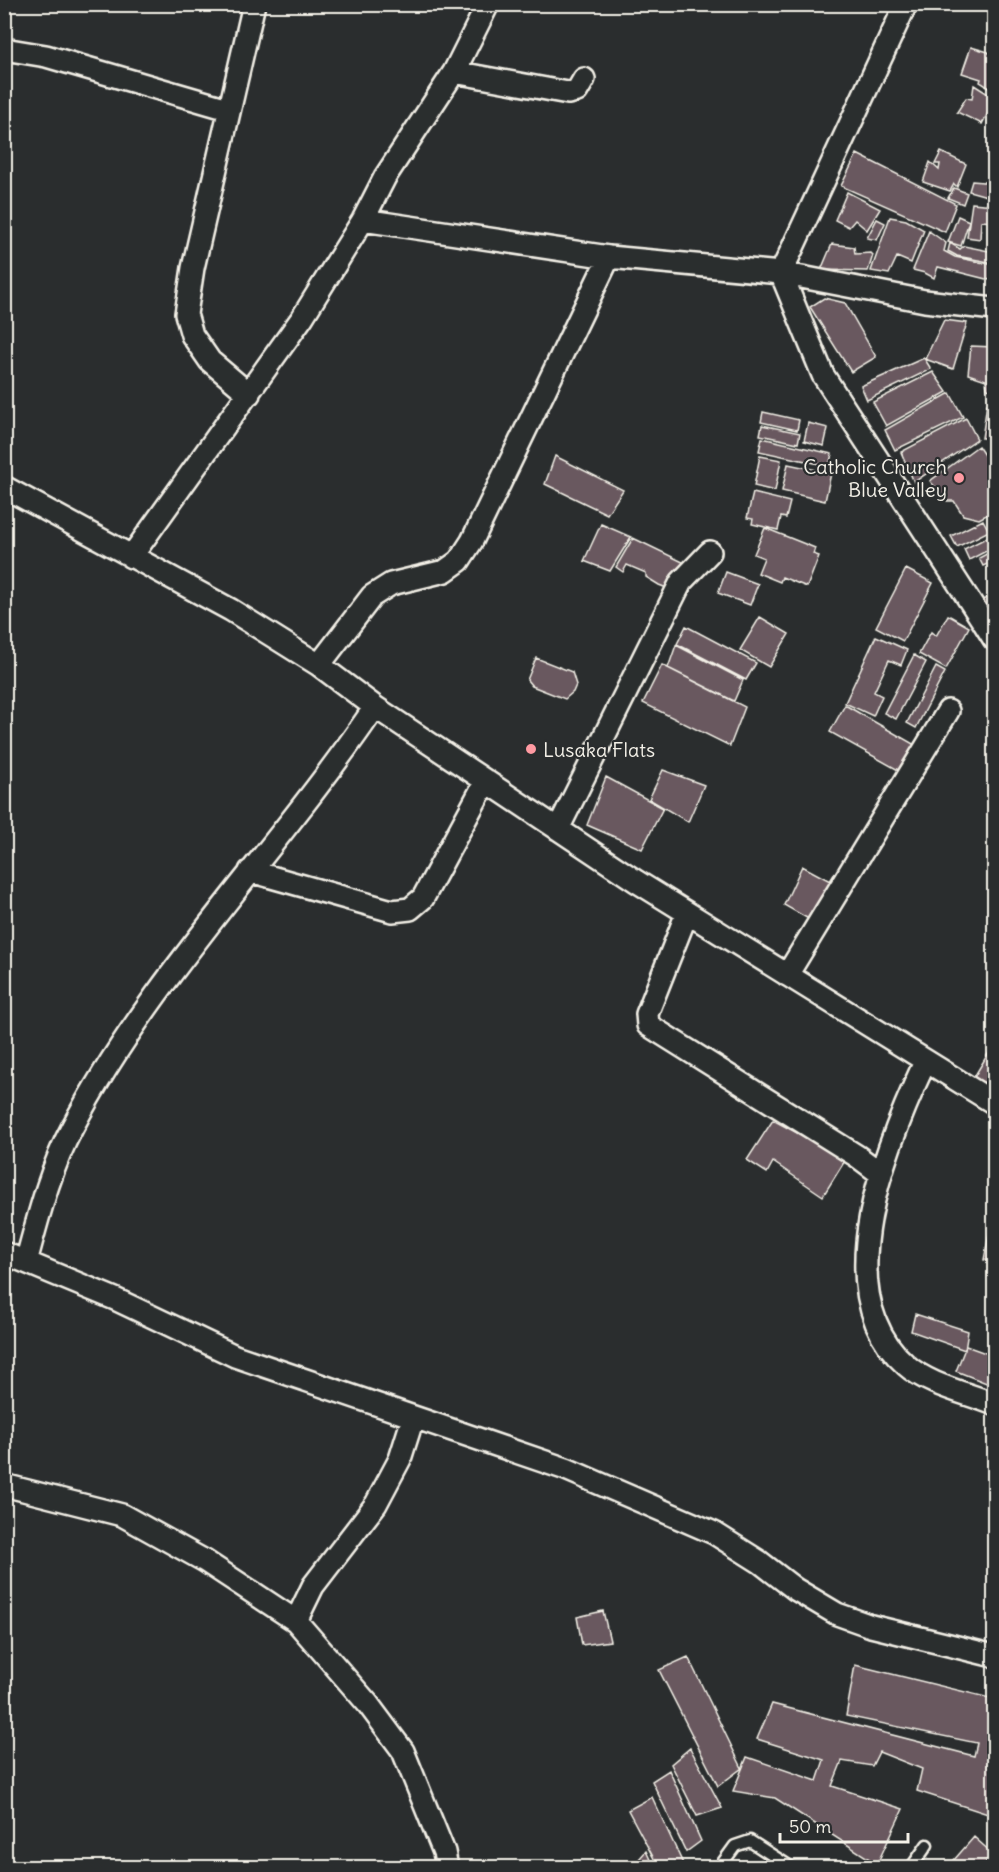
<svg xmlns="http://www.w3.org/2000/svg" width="999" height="1872" viewBox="0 0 999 1872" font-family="Delius,sans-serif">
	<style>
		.building { fill: #69585f; stroke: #f4f1e8; stroke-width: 1.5 }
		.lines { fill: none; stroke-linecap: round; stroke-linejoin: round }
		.lane-casing { stroke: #f4f1e8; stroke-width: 15 }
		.street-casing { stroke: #f4f1e8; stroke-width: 26 }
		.lane { stroke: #2a2d2e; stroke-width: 10 }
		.street { stroke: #2a2d2e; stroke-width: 21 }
		.poi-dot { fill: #ff9aa2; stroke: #2a2d2e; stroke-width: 2 }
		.labels { text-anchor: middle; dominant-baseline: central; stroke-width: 4.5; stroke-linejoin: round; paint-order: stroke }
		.poi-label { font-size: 20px; fill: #f4f1e8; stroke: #2a2d2e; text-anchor: end }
	</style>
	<rect width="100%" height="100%" fill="#2a2d2e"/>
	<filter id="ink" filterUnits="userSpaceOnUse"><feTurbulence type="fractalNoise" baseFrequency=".0167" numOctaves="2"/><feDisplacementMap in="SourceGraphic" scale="12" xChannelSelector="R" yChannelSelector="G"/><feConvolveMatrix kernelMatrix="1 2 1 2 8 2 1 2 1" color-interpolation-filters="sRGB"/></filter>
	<g filter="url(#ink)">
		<path class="building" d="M 973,4 L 994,4 L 994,15 Z
			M 971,47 L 988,52 L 994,58 L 994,91 L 980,82 L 981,79 L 962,73 Z
			M 974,85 L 993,97 L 992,101 L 988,99 L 989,111 L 982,124 L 957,112 L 966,98 L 972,99 Z
			M 941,152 L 966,164 L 957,187 L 954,184 L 950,191 L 923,182 L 930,162 L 939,170 L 940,164 L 935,164 Z
			M 857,154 L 956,204 L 945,232 L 841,186 Z
			M 972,181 L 994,183 L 994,198 L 969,191 Z
			M 954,188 L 967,193 L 963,204 L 948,198 Z
			M 847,192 L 880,209 L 867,230 L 855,220 L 849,227 L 835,220 Z
			M 972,203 L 994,205 L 994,222 L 981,221 L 980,239 L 967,237 Z
			M 958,216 L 969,221 L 961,246 L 948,242 Z
			M 890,217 L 906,220 L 924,230 L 911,263 L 897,257 L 889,274 L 871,271 Z
			M 877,219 L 885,223 L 877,240 L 867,238 Z
			M 929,231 L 946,243 L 944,251 L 955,257 L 994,265 L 994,281 L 938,267 L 934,278 L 925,273 L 913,270 Z
			M 950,243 L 960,249 L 964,246 L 994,252 L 994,263 L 957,256 L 948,251 Z
			M 832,244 L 854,247 L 855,254 L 871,253 L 873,255 L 868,271 L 821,270 Z
			M 824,298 L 845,303 L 876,357 L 851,372 L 810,307 Z
			M 944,320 L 967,323 L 953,369 L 925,359 Z
			M 971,346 L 994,347 L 994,391 L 987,389 L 986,380 L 968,374 Z
			M 924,358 L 931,369 L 867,400 L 861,386 Z
			M 933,372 L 947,392 L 886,426 L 873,402 Z
			M 950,393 L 963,417 L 895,450 L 885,430 Z
			M 987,404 L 994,405 L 994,444 L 991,443 L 992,438 L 982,438 Z
			M 763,412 L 799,420 L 797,430 L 761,422 Z
			M 966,418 L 977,439 L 914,482 L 901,452 Z
			M 808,423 L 828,428 L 824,446 L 804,441 Z
			M 762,425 L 800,433 L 798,443 L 760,435 Z
			M 762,438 L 832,454 L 829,466 L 759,451 Z
			M 978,446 L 994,470 L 992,473 L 994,476 L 994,511 L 979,519 L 963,515 L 954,501 L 947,501 L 930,481 Z
			M 555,456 L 623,490 L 607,514 L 545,484 Z
			M 760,456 L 781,460 L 775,491 L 754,486 Z
			M 788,464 L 831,473 L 825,501 L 782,491 Z
			M 753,493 L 790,502 L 786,518 L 781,517 L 778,530 L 752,524 L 753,519 L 747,518 Z
			M 983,520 L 989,531 L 957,547 L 951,536 Z
			M 601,524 L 631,537 L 610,571 L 584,561 Z
			M 765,528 L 815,548 L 813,554 L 819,556 L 807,587 L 782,577 L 780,582 L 758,573 L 764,558 L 754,554 Z
			M 994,534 L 994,547 L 969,560 L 964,549 Z
			M 633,538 L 689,565 L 672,590 L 659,585 L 646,577 L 646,573 L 627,565 L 623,572 L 616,567 Z
			M 994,550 L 994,561 L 983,566 L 979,558 Z
			M 906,569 L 933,583 L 903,641 L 876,627 Z
			M 726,572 L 758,584 L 750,605 L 718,593 Z
			M 994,594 L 994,609 L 989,611 L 983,600 Z
			M 948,615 L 969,627 L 946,669 L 919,654 L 931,632 L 936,636 Z
			M 760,617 L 789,634 L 769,667 L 740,650 Z
			M 686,626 L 756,663 L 746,680 L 677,644 Z
			M 876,636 L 907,650 L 901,665 L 889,660 L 874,692 L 882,696 L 873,716 L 845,703 Z
			M 676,645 L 743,680 L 734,701 L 668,668 Z
			M 914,655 L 926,662 L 896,719 L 884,713 Z
			M 536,658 L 572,672 L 576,685 L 573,692 L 565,699 L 532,686 L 527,680 Z
			M 662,665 L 745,707 L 730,746 L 643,703 Z
			M 936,667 L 945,672 L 916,728 L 907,723 Z
			M 845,705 L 915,745 L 900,771 L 830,732 Z
			M 663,770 L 704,785 L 688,822 L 649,799 Z
			M 606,777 L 663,808 L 642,849 L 587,825 Z
			M 802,866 L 832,882 L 812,921 L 784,905 Z
			M 994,1044 L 994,1089 L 974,1077 Z
			M 773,1120 L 846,1159 L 823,1196 L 773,1162 L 767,1173 L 747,1160 Z
			M 992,1219 L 994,1219 L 994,1262 L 984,1260 Z
			M 915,1314 L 968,1331 L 965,1350 L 911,1331 Z
			M 966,1346 L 994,1356 L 994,1386 L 956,1371 Z
			M 603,1611 L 610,1641 L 582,1645 L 577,1617 Z
			M 688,1657 L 742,1768 L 718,1786 L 659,1670 Z
			M 855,1665 L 994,1699 L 994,1749 L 990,1759 L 994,1760 L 994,1816 L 917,1791 L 922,1769 L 879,1752 L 872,1766 L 842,1761 L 832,1786 L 903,1809 L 877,1864 L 775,1798 L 733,1791 L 747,1757 L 817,1781 L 824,1760 L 757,1739 L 772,1704 L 974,1756 L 977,1743 L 846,1716 Z
			M 690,1748 L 722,1808 L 697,1816 L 671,1764 Z
			M 669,1770 L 701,1841 L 686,1852 L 652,1781 Z
			M 652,1797 L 685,1868 L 659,1868 L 628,1810 Z
			M 974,1837 L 993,1854 L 981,1868 L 947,1868 Z
			M 646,1851 L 654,1868 L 632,1868 L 632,1867 Z"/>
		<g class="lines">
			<g class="lane-casing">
				<path id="lane" d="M 719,1868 L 735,1846 L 750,1841 L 792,1868
					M 911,1868 L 927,1845"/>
			</g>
			<g class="street-casing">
				<path id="street" d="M 906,4 L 781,273 L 823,375 L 984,623 L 994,618
					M 4,49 L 46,56 L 228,109
					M 454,72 L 568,93 L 577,91 L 584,79
					M 363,220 L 609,257 L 781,273 L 925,301 L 994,309
					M 249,394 L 210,361 L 192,335 L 186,314 L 193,268 L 254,4
					M 4,487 L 231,610 L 319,665 L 375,707 L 636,881 L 994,1103
					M 131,557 L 302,318 L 363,220 L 385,177 L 454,72 L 488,4
					M 984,623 L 994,639
					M 319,665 L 372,596 L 391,584 L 445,571 L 459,561 L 472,541 L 609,257
					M 558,829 L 681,582 L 710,552
					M 250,871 L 392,911 L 410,909 L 423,898 L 486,781
					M 687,913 L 647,1014 L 648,1025 L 857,1156 L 881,1174
					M 787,975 L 948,711
					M 925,1062 C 887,1143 824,1293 906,1365 C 928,1385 967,1393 994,1404
					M 4,1253 L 115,1299 L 235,1356 L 566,1469 L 714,1533 L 760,1562 L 795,1589 L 837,1614 L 871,1626 L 994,1656
					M 26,1262 C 38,1218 50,1169 72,1128 C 151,977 279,849 375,707
					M 413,1418 L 400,1459 L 376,1504 L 313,1586 L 296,1621 L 368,1704 L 403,1751 L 444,1852 L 447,1868
					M 4,1485 L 122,1515 L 205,1561 L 296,1621"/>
			</g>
			<use href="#lane" class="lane"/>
			<use href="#street" class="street"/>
		</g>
	</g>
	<g class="poi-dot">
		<circle cx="959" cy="478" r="6"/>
		<circle cx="531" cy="749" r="6"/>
	</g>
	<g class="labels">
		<g class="poi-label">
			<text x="947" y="466">Catholic Church<tspan x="947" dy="23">Blue Valley</tspan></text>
			<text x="543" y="749" text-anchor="start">Lusaka Flats</text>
		</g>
	</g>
	<rect width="999" height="1872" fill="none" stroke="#2a2d2e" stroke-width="24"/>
	<rect x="12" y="12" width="975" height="1848" fill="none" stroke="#f4f1e8" stroke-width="2" filter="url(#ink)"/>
	<path d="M780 1833v9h128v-9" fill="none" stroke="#f4f1e8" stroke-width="3"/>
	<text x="789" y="1833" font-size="18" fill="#f4f1e8" stroke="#2a2d2e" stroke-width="4.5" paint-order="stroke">50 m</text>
</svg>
